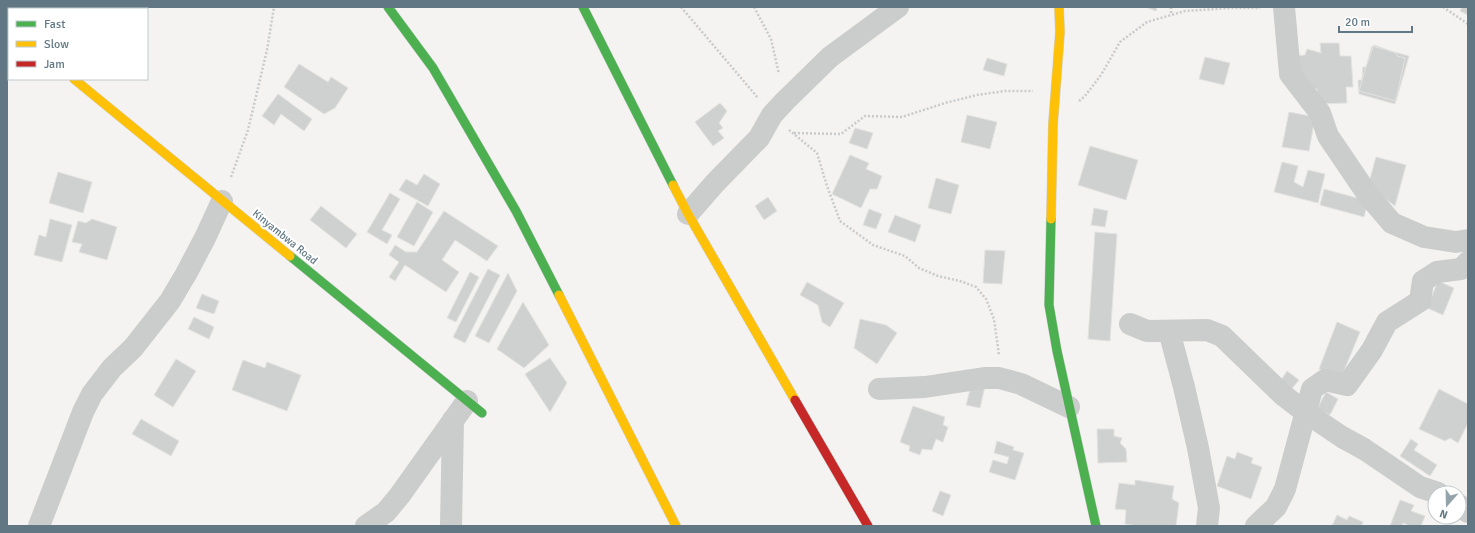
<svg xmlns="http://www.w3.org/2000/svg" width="1475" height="533" viewBox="0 0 1475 533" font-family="Signika,sans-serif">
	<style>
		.building { fill: #cfd0d0; stroke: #e2e2e1 }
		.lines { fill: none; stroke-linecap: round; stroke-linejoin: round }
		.fast-casing { stroke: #d0d1d1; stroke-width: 10 }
		.slow-casing { stroke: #d0d1d1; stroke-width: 10 }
		.jam-casing { stroke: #d0d1d1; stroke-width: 10 }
		.path { stroke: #c9cacb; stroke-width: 2.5; stroke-dasharray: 2 2; stroke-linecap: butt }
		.street { stroke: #cbcccc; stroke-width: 22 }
		.fast { stroke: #4caf50; stroke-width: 9 }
		.slow { stroke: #ffc107; stroke-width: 9 }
		.jam { stroke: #c62828; stroke-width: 9 }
		.labels { text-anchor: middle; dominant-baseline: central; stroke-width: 4; stroke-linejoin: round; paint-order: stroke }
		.street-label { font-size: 11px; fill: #617884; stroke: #fff }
	</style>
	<rect width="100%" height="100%" fill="#f4f3f1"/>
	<path class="building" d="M 1145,7 L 1157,7 L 1156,11 Z
		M 1462,7 L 1468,7 L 1468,15 L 1460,11 Z
		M 1320,43 L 1339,43 L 1340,56 L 1351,56 L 1353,87 L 1346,87 L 1347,103 L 1317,104 L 1317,89 L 1297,89 L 1295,56 L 1305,55 L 1307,49 L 1321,53 Z
		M 1374,45 L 1396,53 L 1397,56 L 1405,58 L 1395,104 L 1359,94 L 1358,80 L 1362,80 L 1363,67 L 1366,67 Z
		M 1372,46 L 1409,56 L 1396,101 L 1359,91 Z
		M 1205,57 L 1230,63 L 1224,85 L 1199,79 Z
		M 987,58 L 1007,64 L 1004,76 L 983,70 Z
		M 299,64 L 328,82 L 331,77 L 348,88 L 335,108 L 324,114 L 284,87 Z
		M 278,94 L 312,119 L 304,131 L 281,114 L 274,125 L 262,116 Z
		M 720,103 L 727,111 L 719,123 L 723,128 L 718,131 L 724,138 L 713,146 L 695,122 Z
		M 1289,112 L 1315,117 L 1309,151 L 1282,147 Z
		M 967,115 L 997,122 L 990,149 L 961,142 Z
		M 855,128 L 873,133 L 867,149 L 849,143 Z
		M 1090,146 L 1138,160 L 1126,200 L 1078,185 Z
		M 850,155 L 869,163 L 866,169 L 882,176 L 877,189 L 870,189 L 861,208 L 832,194 Z
		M 1376,157 L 1406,165 L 1395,206 L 1368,186 Z
		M 1282,162 L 1298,166 L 1294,182 L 1303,187 L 1308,170 L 1325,174 L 1318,203 L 1274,192 Z
		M 58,172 L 92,182 L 83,213 L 49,203 Z
		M 424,174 L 440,184 L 428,206 L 399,190 L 406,179 L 417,185 Z
		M 936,178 L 959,185 L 951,214 L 928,208 Z
		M 1324,189 L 1368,201 L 1364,217 L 1320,205 Z
		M 390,193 L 400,199 L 382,230 L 392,235 L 387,244 L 367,232 Z
		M 768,197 L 777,211 L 764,220 L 755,206 Z
		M 417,202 L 433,212 L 414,246 L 397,237 Z
		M 321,206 L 357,234 L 346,248 L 310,220 Z
		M 1094,208 L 1108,211 L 1105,227 L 1091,225 Z
		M 869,209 L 882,214 L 876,229 L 863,225 Z
		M 444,211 L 498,246 L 487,261 L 455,240 L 442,260 L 459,272 L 446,292 L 405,265 L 395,281 L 389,277 L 399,262 L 389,255 L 395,245 L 406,252 L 417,252 Z
		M 895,215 L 921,225 L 915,242 L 888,232 Z
		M 50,219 L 72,225 L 62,262 L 34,255 L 39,235 L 46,237 Z
		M 92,219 L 117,227 L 107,260 L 79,252 L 82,244 L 72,242 L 78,221 L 86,223 Z
		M 1095,232 L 1117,234 L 1110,341 L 1088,339 Z
		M 985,250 L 1005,251 L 1002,284 L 983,283 Z
		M 488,269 L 500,275 L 465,343 L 453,337 Z
		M 470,272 L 479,277 L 456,322 L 447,318 Z
		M 508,273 L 517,291 L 489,343 L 475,336 Z
		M 1438,281 L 1454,288 L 1443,315 L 1427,308 Z
		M 807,282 L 844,303 L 830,327 L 822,322 L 818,305 L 800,295 Z
		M 202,294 L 219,301 L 214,314 L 196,308 Z
		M 523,302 L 549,345 L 524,368 L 497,349 Z
		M 194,317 L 214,327 L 209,339 L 188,329 Z
		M 860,319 L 886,325 L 897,333 L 877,364 L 854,348 Z
		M 1337,322 L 1360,332 L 1341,378 L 1319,369 Z
		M 550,358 L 567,383 L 550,412 L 525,374 Z
		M 176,359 L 196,371 L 173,407 L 154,395 Z
		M 243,360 L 265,368 L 267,362 L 301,375 L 287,411 L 232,390 Z
		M 1287,371 L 1299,380 L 1290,391 L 1279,383 Z
		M 972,383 L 985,386 L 980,408 L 966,405 Z
		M 1439,389 L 1468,404 L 1468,423 L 1458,443 L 1450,438 L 1445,441 L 1419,429 Z
		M 1326,392 L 1338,399 L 1330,415 L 1317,409 Z
		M 913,406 L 945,417 L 943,425 L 948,427 L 943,442 L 936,439 L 932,450 L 922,449 L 920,455 L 909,451 L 910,446 L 900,442 Z
		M 141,419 L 179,441 L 171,456 L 132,434 Z
		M 1097,429 L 1114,429 L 1114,436 L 1122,438 L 1120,443 L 1126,449 L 1127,462 L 1098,463 Z
		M 1411,439 L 1418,444 L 1414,450 L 1437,465 L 1430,476 L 1400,456 Z
		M 997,441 L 1014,447 L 1013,450 L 1024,453 L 1015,480 L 989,472 L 993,460 L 1007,464 L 1009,457 L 994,453 Z
		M 1237,452 L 1253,458 L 1251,463 L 1262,467 L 1251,499 L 1217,486 L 1227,456 L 1235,459 Z
		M 1135,480 L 1174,486 L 1172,499 L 1179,503 L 1176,526 L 1132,526 L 1132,525 L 1125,524 L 1126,510 L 1115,509 L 1119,483 L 1135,485 Z
		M 940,491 L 951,495 L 943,516 L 932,511 Z
		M 1400,500 L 1414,505 L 1411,511 L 1425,516 L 1421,526 L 1410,526 L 1403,523 L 1402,526 L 1390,526 Z
		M 1337,515 L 1347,520 L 1349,516 L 1363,522 L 1361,526 L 1332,526 Z"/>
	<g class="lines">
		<g class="fast-casing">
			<path id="fast" d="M 388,7 L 433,68 L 516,211 L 559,295
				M 583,7 L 673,185
				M 1051,219 L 1049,305 L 1057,351 L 1096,526
				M 290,256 L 482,413"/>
		</g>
		<g class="slow-casing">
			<path id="slow" d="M 7,24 L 9,26
				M 74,79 L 290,256
				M 673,185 L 688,214 L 795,400
				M 1051,219 L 1053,124 L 1060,32 L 1059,7
				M 559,295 L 676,526"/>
		</g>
		<g class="jam-casing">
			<path id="jam" d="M 795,400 L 868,526"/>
		</g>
		<path class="path" d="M 681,7 L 758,98
			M 754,7 L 771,39 L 779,74
			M 1171,7 L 1171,15
			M 1443,7 L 1468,24
			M 1079,101 L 1085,96 L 1101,75 L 1120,42 L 1147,22 L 1185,11 L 1231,8 L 1260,8
			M 789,130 L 817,153 L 827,186 L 840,221 L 873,245 L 905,256 L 919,268 L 938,276 L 960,281 L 976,287 L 986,299 L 994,319 L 999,355
			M 794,133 L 841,134 L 865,116 L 902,117 L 945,103 L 977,95 L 1005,91 L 1033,91
			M 231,177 L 248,130 L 267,50 L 274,7"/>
		<path class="street" d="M 1284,7 L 1290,74 L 1320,113 L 1328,136 L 1368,195 L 1392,223 L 1424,237 L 1456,242 L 1468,240
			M 28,9 L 30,7
			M 688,214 L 715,183 L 759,138 L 772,115 L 785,101 L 830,57 L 898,7
			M 1130,324 L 1147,331 L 1207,330 L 1222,336 L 1283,395 L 1305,412 L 1342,437 L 1364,449 L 1420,487 L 1438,493
			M 1169,331 L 1184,387 L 1198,448 L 1209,508 L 1207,526
			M 879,389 L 925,387 L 984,378 L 999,378 L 1021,384 L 1069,407
			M 1459,505 L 1468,512
			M 39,526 L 83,412 L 92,394 L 112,368 L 133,348 L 170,301 L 186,274 L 205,238 L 222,201
			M 366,526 L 386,512 L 400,495 L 467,401
			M 451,526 L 453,420
			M 1256,526 L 1276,507 L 1285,489 L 1312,389 L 1325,380 L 1347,385 L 1372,350 L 1387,322 L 1420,301 L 1423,281 L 1437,272 L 1461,269 L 1468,262"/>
		<use href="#fast" class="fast"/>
		<use href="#slow" class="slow"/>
		<use href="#jam" class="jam"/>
	</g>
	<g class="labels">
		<g class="street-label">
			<text transform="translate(285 237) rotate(39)">Kinyambwa Road</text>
		</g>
	</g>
	<rect width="1475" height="533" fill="none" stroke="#617884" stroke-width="16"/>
	<rect x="8" y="8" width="140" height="72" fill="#ffffff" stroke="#c0c9ce"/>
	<rect x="16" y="21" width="20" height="6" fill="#4caf50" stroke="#c0c9ce"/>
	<text x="44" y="28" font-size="12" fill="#617884">Fast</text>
	<rect x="16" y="41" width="20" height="6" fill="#ffc107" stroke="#c0c9ce"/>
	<text x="44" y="48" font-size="12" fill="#617884">Slow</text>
	<rect x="16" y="61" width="20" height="6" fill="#c62828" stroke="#c0c9ce"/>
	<text x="44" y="68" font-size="12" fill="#617884">Jam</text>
	<g transform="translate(1447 505) rotate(200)"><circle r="19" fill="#ffffff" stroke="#c0c9ce"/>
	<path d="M0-3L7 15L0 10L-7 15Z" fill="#94a3aa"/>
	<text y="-6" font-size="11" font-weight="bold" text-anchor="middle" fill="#617884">N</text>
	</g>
	<path d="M1339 26v6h73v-6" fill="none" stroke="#617884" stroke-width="2"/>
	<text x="1345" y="26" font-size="12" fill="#617884" stroke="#ffffff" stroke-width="3" paint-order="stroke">20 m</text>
</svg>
